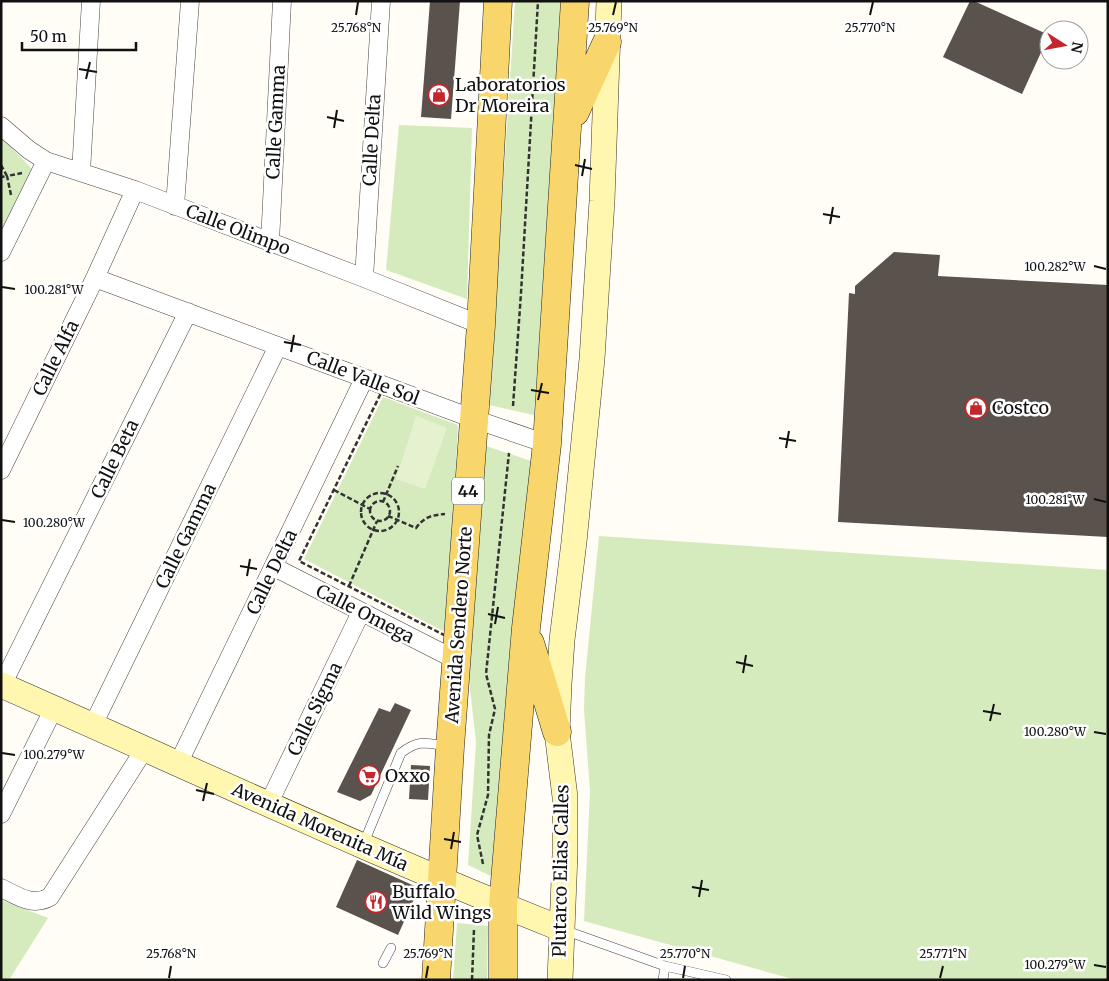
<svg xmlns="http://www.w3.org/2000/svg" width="1109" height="981" viewBox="0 0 1109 981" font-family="Merriweather,serif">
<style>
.green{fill:#d5ebbd}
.pitch{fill:#e6f2cf}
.building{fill:#5a524d}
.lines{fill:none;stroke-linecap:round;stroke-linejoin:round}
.lane-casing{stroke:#444;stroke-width:10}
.street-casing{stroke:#444;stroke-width:19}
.secondary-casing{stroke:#333;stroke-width:26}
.primary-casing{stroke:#222;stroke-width:29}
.path{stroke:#333;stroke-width:2.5;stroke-dasharray:5 2.5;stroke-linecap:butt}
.lane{stroke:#fff;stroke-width:9}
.street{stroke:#fff;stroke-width:18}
.secondary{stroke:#fff6b0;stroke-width:25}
.primary{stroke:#f9d66b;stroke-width:28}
.ticks{fill:none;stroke:#111;stroke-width:2}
.labels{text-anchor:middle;stroke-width:5;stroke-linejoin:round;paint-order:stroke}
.shield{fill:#fff;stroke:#585858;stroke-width:1}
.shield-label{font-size:16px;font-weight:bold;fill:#111}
.poi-label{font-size:18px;fill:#111;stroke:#fff;text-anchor:start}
.street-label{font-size:18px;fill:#111;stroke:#fff}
.ticks-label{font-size:12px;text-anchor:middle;fill:#111;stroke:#fff;stroke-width:5;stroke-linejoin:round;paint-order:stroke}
</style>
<rect width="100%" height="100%" fill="#fffdf5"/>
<path class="green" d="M515,1h47l-28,414 -45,-10z
M399,125l73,3 -5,171 -81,-29z
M1,137l33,34 -33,66z
M383,397l75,28 -11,208 -143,-74z
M486,446l48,16 -35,418 -31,-15 8,-123 -7,-62z
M599,536l509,34v410h-312l-212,-59 6,-130 -6,-81 1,-32z
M1,900l47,18 -39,62h-8z
M457,923l31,3 -1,54h-34z"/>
<path class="pitch" d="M416,416l31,12 -22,61 -29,-10z"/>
<path class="building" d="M430,1h30l-9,118 -30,-2z
M970,1h4l75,34 -27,59 -79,-37z
M894,252l46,3 -2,21 170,9v252l-270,-15 11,-229 6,1v-8z
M395,703l16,7 -40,85 -11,6 -23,-9 42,-84 11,4z
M411,765l19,1 -2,34 -19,-1z
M357,860l62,28 -21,47 -62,-28z"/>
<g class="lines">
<g class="lane-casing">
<path id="lane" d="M363,845l38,-92c18,-14 25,-10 46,-7
M564,930l101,36 61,14
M383,963l8,-15
M663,980l2,-14"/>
</g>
<g class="street-casing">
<path id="street" d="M1,126l28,24 17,11 89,29 229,88 117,47
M81,172l10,-171
M175,206l15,-205
M270,242l12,-241
M1,252l45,-91
M95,278l379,141 73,25
M364,278l17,-277
M1,470l94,-192 40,-88
M274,567l182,93
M2,685l186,-373
M93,725l185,-379
M178,764l186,-385
M268,805l93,-193
M1,814l53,-106
M1,888c17,8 31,19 49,9l94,-147"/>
</g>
<g class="secondary-casing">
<path id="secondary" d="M1,685c187,82 371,169 561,244
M560,980l5,-126v-57l-8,-65 2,-48 3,-44 12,-98 18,-183 10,-158 7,-200"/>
</g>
<g class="primary-casing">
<path id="primary" d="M575,112l32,-70
M530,643l27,89
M436,980l14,-233 31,-422 17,-324
M503,980v-74l23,-278 21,-184 28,-443"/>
</g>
<path class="path" d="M1,165l6,11 -6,1
M11,195l-4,-19 15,-3
M381,393l81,29 -12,216 -151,-77z
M513,406l8,-113 17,-292
M334,490l36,19
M361 512a19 19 0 1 1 38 0a19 19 0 1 1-38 0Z
M370 511a10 10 0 1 1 20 0a10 10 0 1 1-20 0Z
M383,502l15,-36
M388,516l28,12c8,-11 16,-13 29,-14
M349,586l28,-65
M483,864l-6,-29 11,-40 1,-60 6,-26 -9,-35 23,-221
M472,980l2,-51"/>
<use href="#lane" class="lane"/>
<use href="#street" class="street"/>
<use href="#secondary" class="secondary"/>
<use href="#primary" class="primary"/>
</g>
<path class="ticks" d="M356,15l2,-13M613,15l3,-13M870,15l3,-13M79,69l18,3M86,79l4,-17M327,117l17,4M334,128l3,-18M575,165l17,4M582,176l3,-17M823,214l17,3M830,224l3,-17M1094,266l12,3M2,287l13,2M284,342l17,3M291,352l3,-17M531,390l18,3M538,400l4,-17M779,438l17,3M786,448l3,-17M1094,499l12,3M2,520l13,2M240,566l17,3M247,576l3,-17M488,614l17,4M495,624l3,-17M736,662l17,4M743,673l3,-18M983,711l18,3M990,721l4,-17M1094,732l12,2M2,753l13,2M196,790l18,4M203,801l4,-18M444,839l17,3M451,849l3,-17M692,887l17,3M699,897l3,-17M1094,965l12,2M169,978l2,-12M426,978l2,-12M683,978l2,-12M940,978l3,-12"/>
<defs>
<g id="shop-ring" transform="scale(1.125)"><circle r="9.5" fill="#fff" stroke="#c4262e" stroke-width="1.5"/><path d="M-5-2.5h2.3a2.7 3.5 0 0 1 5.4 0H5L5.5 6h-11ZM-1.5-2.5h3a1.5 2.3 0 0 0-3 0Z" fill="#c4262e"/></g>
<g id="supermarket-ring" transform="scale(1.125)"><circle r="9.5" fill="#fff" stroke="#c4262e" stroke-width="1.5"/><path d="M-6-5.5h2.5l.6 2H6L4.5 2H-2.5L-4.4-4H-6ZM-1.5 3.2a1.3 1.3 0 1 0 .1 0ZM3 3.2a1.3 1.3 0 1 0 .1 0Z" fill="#c4262e"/></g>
<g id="restaurant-ring" transform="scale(1.125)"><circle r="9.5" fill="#fff" stroke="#c4262e" stroke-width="1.5"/><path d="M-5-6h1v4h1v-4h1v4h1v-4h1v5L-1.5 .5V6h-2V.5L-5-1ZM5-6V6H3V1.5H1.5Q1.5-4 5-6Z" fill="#c4262e"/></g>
</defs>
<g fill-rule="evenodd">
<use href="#shop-ring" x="439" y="95"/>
<use href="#shop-ring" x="976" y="408"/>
<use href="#supermarket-ring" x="369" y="776"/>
<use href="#restaurant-ring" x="376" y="902"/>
</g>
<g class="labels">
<rect class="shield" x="452" y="477.5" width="32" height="27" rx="4"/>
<g class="shield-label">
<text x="468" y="497">44</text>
</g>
<g class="poi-label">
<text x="455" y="91">Laboratorios<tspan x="455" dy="21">Dr Moreira</tspan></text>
<text x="992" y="414">Costco</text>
<text x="385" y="782">Oxxo</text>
<text x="392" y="898">Buffalo<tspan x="392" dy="21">Wild Wings</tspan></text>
</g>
<g class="street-label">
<text transform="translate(276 122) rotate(-87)" y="6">Calle Gamma</text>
<text transform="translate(372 140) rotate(-87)" y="6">Calle Delta</text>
<text transform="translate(238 230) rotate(21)" y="6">Calle Olimpo</text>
<text transform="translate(56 358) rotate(-64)" y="6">Calle Alfa</text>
<text transform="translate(363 378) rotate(21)" y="6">Calle Valle Sol</text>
<text transform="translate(115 459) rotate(-64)" y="6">Calle Beta</text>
<text transform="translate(186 536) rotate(-64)" y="6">Calle Gamma</text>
<text transform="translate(272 572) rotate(-64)" y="6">Calle Delta</text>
<text transform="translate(365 614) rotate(27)" y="6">Calle Omega</text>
<text transform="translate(459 625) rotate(-86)" y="6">Avenida Sendero Norte</text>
<text transform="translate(315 709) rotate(-64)" y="6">Calle Sigma</text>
<text transform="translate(320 827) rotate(24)" y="6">Avenida Morenita Mía</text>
<text transform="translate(561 871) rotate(-89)" y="6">Plutarco Elias Calles</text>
</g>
</g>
<g class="ticks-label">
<text x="356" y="32">25.768°N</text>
<text x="613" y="32">25.769°N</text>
<text x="870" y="32">25.770°N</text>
<text x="1055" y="271">100.282°W</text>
<text x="54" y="294">100.281°W</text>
<text x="1055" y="504">100.281°W</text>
<text x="54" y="527">100.280°W</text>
<text x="1055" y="736">100.280°W</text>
<text x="54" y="759">100.279°W</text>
<text x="171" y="958">25.768°N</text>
<text x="428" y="958">25.769°N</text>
<text x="685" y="958">25.770°N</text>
<text x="943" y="958">25.771°N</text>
<text x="1055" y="969">100.279°W</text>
</g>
<rect width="1109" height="981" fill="none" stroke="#111111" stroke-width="5"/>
<g transform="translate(1064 45) rotate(101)"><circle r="24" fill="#ffffff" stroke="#a0a0a0"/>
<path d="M0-4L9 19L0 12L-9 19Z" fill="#c4262e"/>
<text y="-8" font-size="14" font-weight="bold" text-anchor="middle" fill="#111111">N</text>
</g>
<path d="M22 42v8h114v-8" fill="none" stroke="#111111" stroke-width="2.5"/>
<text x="30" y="42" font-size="15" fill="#111111" stroke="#ffffff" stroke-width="4" paint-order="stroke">50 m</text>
</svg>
